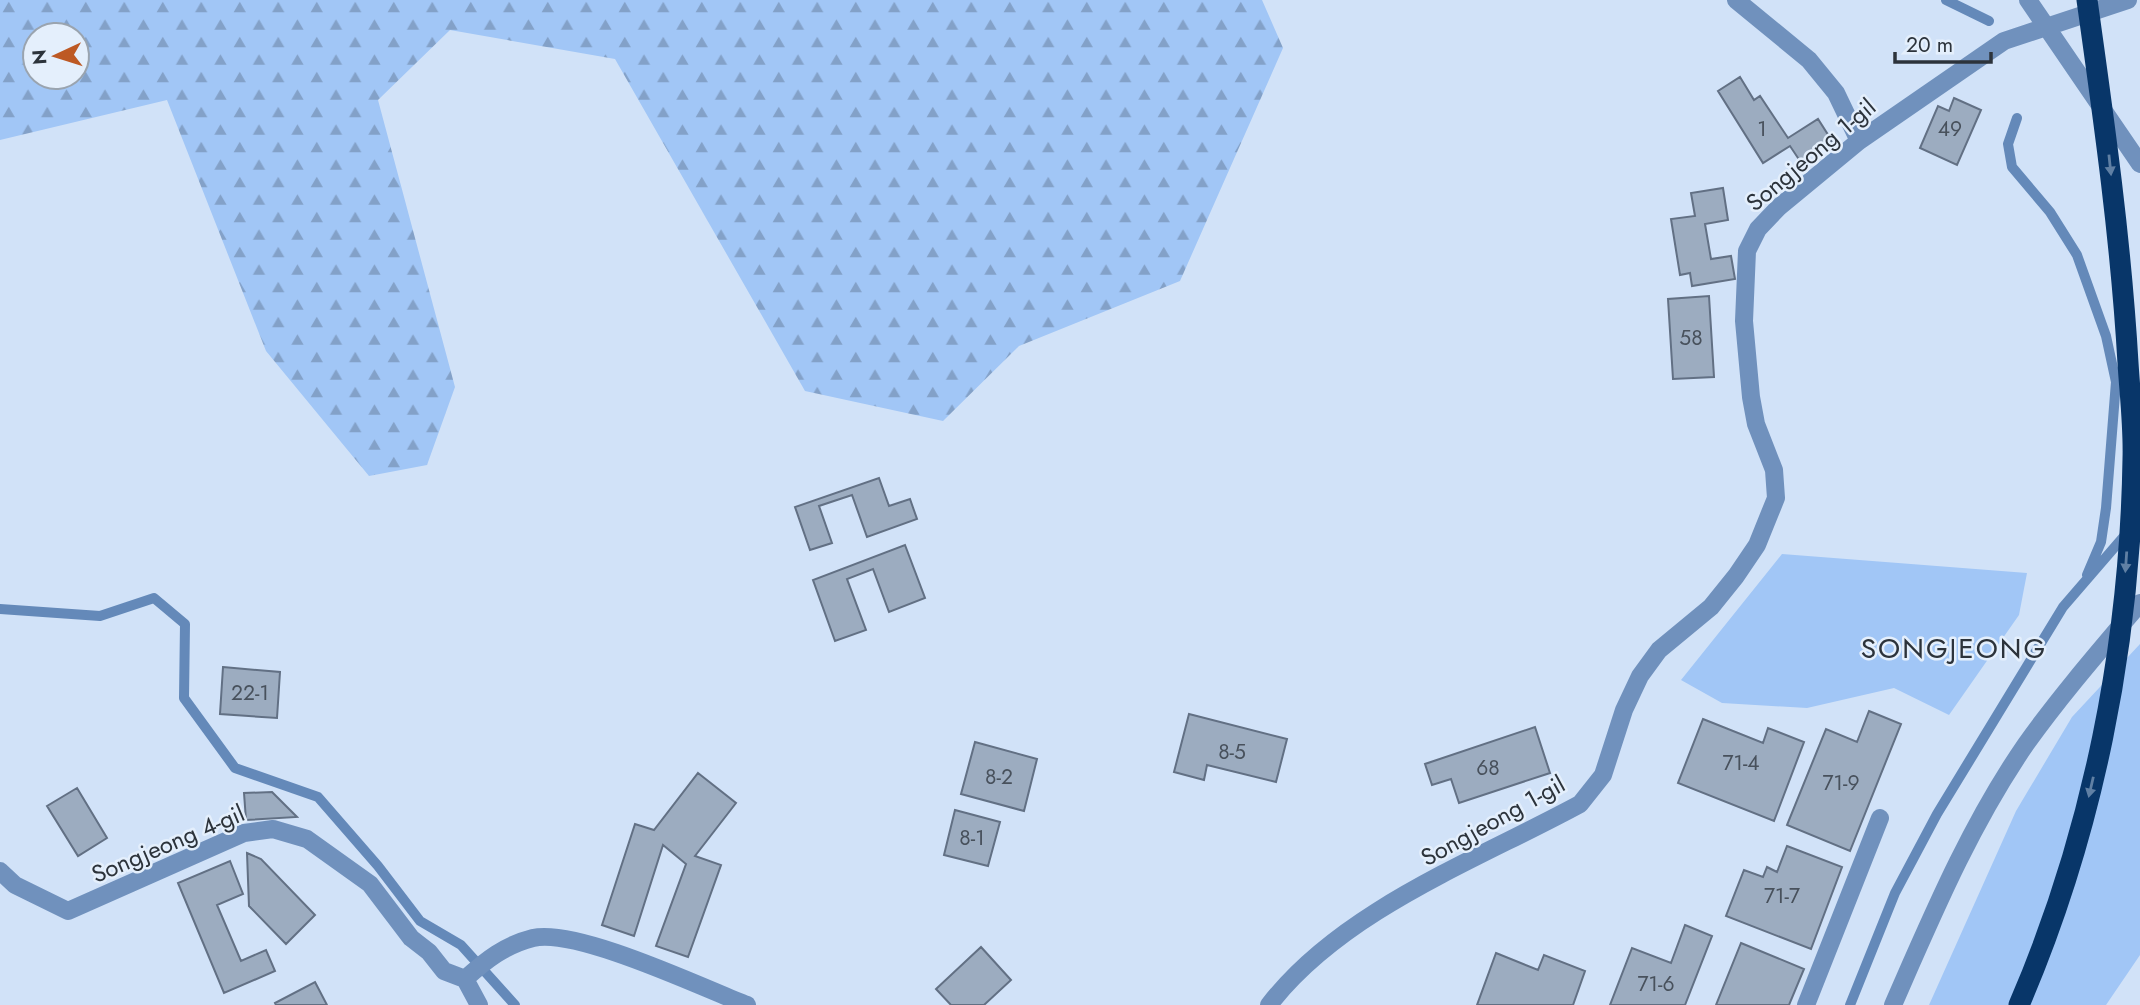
<svg xmlns="http://www.w3.org/2000/svg" width="2140" height="1005" viewBox="0 0 2140 1005" font-family="Jost,sans-serif">
<style>
.green{fill:#a1c6f6}
.forest{fill:url(#forest-firs);fill-rule:evenodd}
.lines{fill:none;stroke-linecap:round;stroke-linejoin:round}
.stream{stroke:#6489b9;stroke-width:10}
.building{fill:#9cacc0;stroke:#627084;stroke-width:2}
.minor{stroke:#7091bd;stroke-width:18}
.highway{stroke:#083669;stroke-width:21}
.oneway{fill:#6080a4}
.labels{text-anchor:middle;stroke-width:5;stroke-linejoin:round;paint-order:stroke}
.number-label{font-size:21px;fill:#48515c}
.street-label{font-size:24px;fill:#2c333b;stroke:#e4effc}
.quarter-label{font-size:28px;letter-spacing:2px;fill:#2c333b;stroke:#e4effc}
</style>
<defs>
<pattern id="forest-firs" width="22" height="20" patternUnits="userSpaceOnUse" patternTransform="scale(1.75)"><rect width="22" height="20" fill="#a1c6f6"/><path d="M5 1l3.5 6h-7zM16 11l3.5 6h-7z" fill="#83a1c8"/></pattern>
</defs>
<rect width="100%" height="100%" fill="#d1e2f8"/>
<path class="green" d="M1782,554l245,19 -8,42 -70,100 -55,-27 -87,20 -85,-5 -41,-23z
M2140,644v311l-34,50h-177l87,-194 56,-94z"/>
<path class="forest" d="M0,0h1262l21,48 -103,233 -161,65 -76,75 -138,-30 -190,-332 -165,-29 -72,70 77,287 -28,78 -58,11 -103,-125 -99,-251 -167,40zM35,35h42v42h-42z"/>
<g class="lines">
<path class="stream" d="M1946,0l43,21
M2017,118l-9,26 4,23 38,45 27,43 29,81 10,46 -10,126 -5,34 -14,33
M0,609l100,7 54,-18 31,26 -1,74 51,70 83,29 60,69 42,55 41,24 54,60
M1850,1005l45,-112 42,-79 126,-207 63,-73"/>
</g>
<path class="building" d="M1740,77l14,23 6,-4 28,42 30,-19 14,22 -32,20 -10,-15 -27,17 -45,-72z
M1954,98l27,12 -24,55 -37,-17 18,-42 11,5z
M1723,188l5,32 -23,4 6,35 20,-3 4,23 -43,7 -2,-13 -10,2 -9,-56 24,-3 -4,-23z
M1709,296l5,81 -41,2 -5,-80z
M879,478l10,28 21,-7 7,20 -50,18 -15,-42 -33,11 13,37 -22,7 -15,-43z
M905,545l20,53 -36,14 -16,-43 -26,10 19,51 -31,11 -22,-61z
M223,667l57,5 -3,46 -57,-4z
M1869,711l32,13 -51,127 -63,-26 39,-96 31,13z
M1189,714l98,25 -11,43 -69,-17 -3,15 -30,-8z
M1703,719l60,24 5,-15 36,14 -30,79 -96,-38z
M1535,727l15,46 -91,30 -8,-24 -19,6 -7,-21z
M975,742l62,17 -13,52 -63,-17z
M698,773l38,30 -41,53 26,9 -33,92 -32,-11 30,-82 -23,-19 -29,91 -32,-11 33,-101 19,6z
M77,788l30,50 -29,18 -31,-50z
M272,792l25,25 -51,3 -2,-27z
M955,810l45,12 -12,44 -44,-11z
M1787,846l55,21 -31,82 -85,-33 18,-46 19,7 4,-10 10,5z
M247,853l14,6 54,56 -29,29 -37,-38z
M230,861l13,33 -26,11 24,56 25,-11 9,21 -51,22 -46,-110z
M1685,925l27,11 -27,69h-75l22,-57 39,15z
M1741,943l63,26 -15,36h-73z
M981,947l30,33 -27,25h-33l-15,-16z
M1496,953l42,17 6,-15 41,16 -12,34h-96z
M315,982l12,23h-51l-1,-2z"/>
<g class="lines">
<path class="minor" d="M1736,0l73,60 27,33 23,48
M2028,0l112,164
M0,871l15,14 53,26 176,-78 29,-4 34,10 63,45 41,54 18,14 15,19 21,8
M465,979c21,-19 40,-34 68,-41 44,-10 168,49 214,67
M465,979l14,26
M1269,1005c73,-95 208,-145 311,-201l23,-29 21,-65 16,-34 19,-26 52,-43 25,-31 21,-31 19,-47 -2,-28 -18,-46 -5,-27 -7,-76 3,-70 11,-22 21,-22 80,-66 145,-100 124,-41
M1806,1005l74,-187
M1893,1005c39,-89 77,-180 133,-261 35,-49 75,-95 114,-141"/>
<path class="highway" d="M2019,1005c74,-172 111,-359 114,-546 1,-32 -3,-64 -5,-96 -7,-122 -24,-242 -41,-363"/>
</g>
<defs><path id="oneway-solid" d="M-6-.8H1V-3.2L6.5 0L1 3.2V.8H-6Z" transform="scale(1.75)"/></defs>
<g class="oneway">
<use href="#oneway-solid" transform="translate(2110 165) rotate(84)"/>
<use href="#oneway-solid" transform="translate(2126 562) rotate(94)"/>
<use href="#oneway-solid" transform="translate(2091 787) rotate(103)"/>
</g>
<g class="labels">
<g class="number-label">
<text x="1762" y="136">1</text>
<text x="1950" y="136">49</text>
<text x="1691" y="345">58</text>
<text x="250" y="700">22-1</text>
<text x="1232" y="759">8-5</text>
<text x="1741" y="770">71-4</text>
<text x="1488" y="775">68</text>
<text x="999" y="784">8-2</text>
<text x="1841" y="790">71-9</text>
<text x="972" y="845">8-1</text>
<text x="1782" y="903">71-7</text>
<text x="1656" y="991">71-6</text>
</g>
<g class="street-label">
<text transform="translate(1811 155) rotate(-40)" y="8">Songjeong 1-gil</text>
<text transform="translate(1493 821) rotate(-29)" y="8">Songjeong 1-gil</text>
<text transform="translate(168 844) rotate(-23)" y="8">Songjeong 4-gil</text>
</g>
<g class="quarter-label">
<text x="1954" y="658">SONGJEONG</text>
</g>
</g>
<g transform="translate(56 56) rotate(266)"><circle r="33" fill="#e4effc" stroke="#9aa4af" stroke-width="2"/>
<path d="M0-5L12 26L0 18L-12 26Z" fill="#bd5924"/>
<text y="-10" font-size="19" font-weight="bold" text-anchor="middle" fill="#2c333b">N</text>
</g>
<path d="M1895 52v10h96v-10" fill="none" stroke="#2c333b" stroke-width="3.5"/>
<text x="1906" y="52" font-size="21" fill="#2c333b" stroke="#e4effc" stroke-width="5" paint-order="stroke">20 m</text>
</svg>
